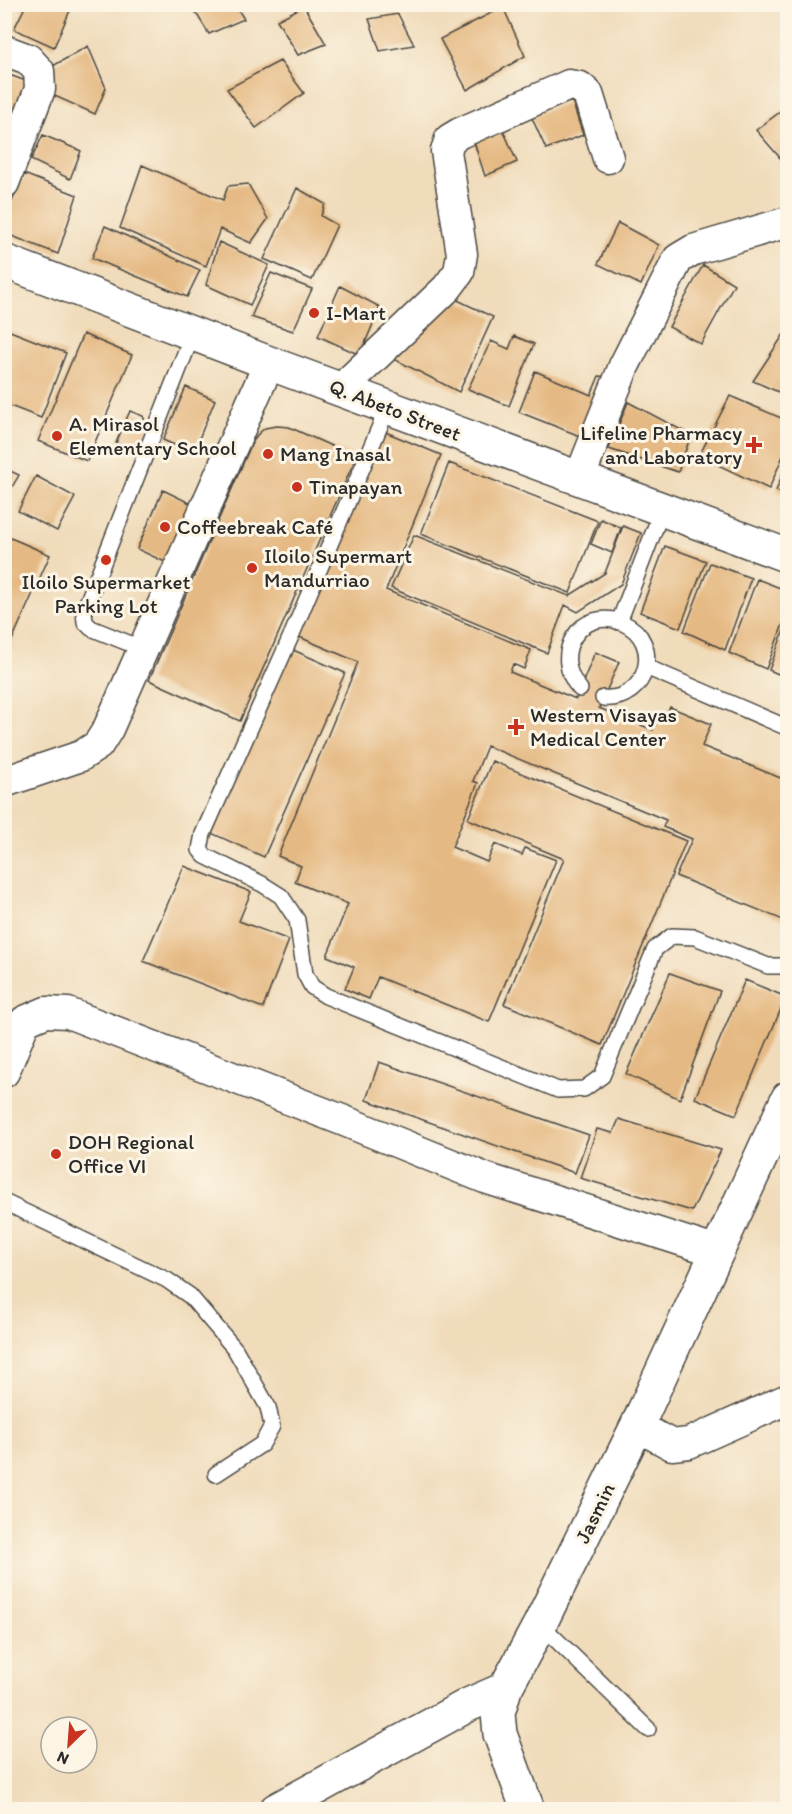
<svg xmlns="http://www.w3.org/2000/svg" width="792" height="1814" viewBox="0 0 792 1814" font-family="Itim,sans-serif">
<style>
.building{fill:#e5b983}
.lines{fill:none;stroke-linecap:round;stroke-linejoin:round}
.service-casing{stroke:#494641;stroke-width:18}
.minor-casing{stroke:#494641;stroke-width:33}
.tertiary-casing{stroke:#494641;stroke-width:36}
.secondary-casing{stroke:#494641;stroke-width:36}
.service{stroke:#fff;stroke-width:15}
.minor{stroke:#fff;stroke-width:30}
.tertiary{stroke:#fff;stroke-width:33}
.secondary{stroke:#fff;stroke-width:33}
.poi-dot{fill:#c8321e;stroke:#fcf5e5;stroke-width:2}
.labels{text-anchor:middle;stroke-width:6;stroke-linejoin:round;paint-order:stroke}
.poi-label{font-size:21px;fill:#2b2b2b;stroke:#fcf5e5;text-anchor:start}
.street-label{font-size:21px;fill:#2b2b2b;stroke:#fcf5e5}
</style>
<rect width="100%" height="100%" fill="#fcf5e5"/>
<filter id="ink" filterUnits="userSpaceOnUse"><feTurbulence type="fractalNoise" baseFrequency=".0167" numOctaves="2"/><feDisplacementMap in="SourceGraphic" scale="12" xChannelSelector="R" yChannelSelector="G"/><feConvolveMatrix kernelMatrix="1 2 1 2 8 2 1 2 1" color-interpolation-filters="sRGB"/></filter>
<filter id="wash" filterUnits="userSpaceOnUse"><feTurbulence type="fractalNoise" baseFrequency=".008" numOctaves="4" result="noise"/><feDisplacementMap in="SourceGraphic" scale="24" xChannelSelector="R" yChannelSelector="G"/><feGaussianBlur stdDeviation="1.35" result="paint"/><feColorMatrix in="noise" values="0 0 0 0 0 0 0 0 0 0 0 0 0 0 0 0 0 1.4 0 .05"/><feComposite in="paint" operator="in"/></filter>
<g filter="url(#wash)">
<rect width="100%" height="100%" fill="#f0dcbb"/>
<g id="blocks">
<path class="building" d="M18,4h51l3,2 -18,41 -40,-18 10,-20z
M191,5h44l9,14 -35,15z
M304,6l22,38 -28,11 -21,-35z
M503,7l22,49 -58,34 -27,-51z
M398,14l16,31 -34,6 -11,-32z
M88,46l18,42 -11,26 -47,-21 -4,-22z
M280,61l24,32 -48,35 -29,-39z
M4,73l30,11 -18,39 -12,-5z
M572,101l11,34 -37,14 -15,-33z
M788,106v61l-32,-37z
M4,123l10,4 -10,24z
M501,125l16,37 -32,14 -12,-37z
M43,135l38,16 -11,28 -39,-19z
M142,165l81,35 5,-14 20,-2 20,35 -17,24 -31,-14 -14,37 -86,-38z
M24,174l53,21 -19,59 -54,-21v-13z
M297,188l28,16 -4,12 16,9 -25,55 -48,-21z
M618,223l41,22 -18,40 -43,-21z
M105,226l95,44 -13,27 -95,-39z
M219,242l50,23 -19,40 -44,-20z
M703,265l31,19 -33,60 -32,-17z
M271,273l41,16 -19,42 -42,-14z
M340,286l40,21 -20,48 -42,-19z
M445,294l48,23 -34,75 -73,-37z
M788,328v68l-35,-15z
M5,329l61,24 -25,65 -36,-14z
M83,334l49,21 -45,106 -49,-20z
M514,336l20,8 -25,62 -41,-17 23,-48 18,8z
M535,371l56,24 8,-19 9,1 -23,61 -66,-26z
M186,387l29,13 -22,53 -30,-13z
M730,396l58,25v23l-19,45 -70,-33z
M628,402l63,33 -13,37 -69,-23z
M130,411l13,5 5,13 -8,25 -24,-11z
M277,426l12,1 67,30 -116,264 -91,-41 102,-235 6,-10 8,-7z
M383,431l58,24 -55,135 145,60 -7,19 -11,-5 -3,8 66,27 19,-47 24,10 -20,46 54,22 6,-15 6,3 5,-11 41,17 -9,22 86,35v141l-112,-46 16,-37 -29,-12 3,-7 -179,-74 -14,35 5,2 -26,64 35,15 8,-18 27,11 3,-7 31,12 -67,162 -111,-45 -9,22 -24,-10 9,-22 -27,-11 21,-52 -53,-22 6,-16 -23,-10 80,-194 -61,-26z
M787,462h1v34l-12,-5z
M449,463l149,58 -28,72 -149,-59z
M4,468l15,7 -15,26z
M36,476l39,21 -18,34 -39,-20z
M163,490l31,15 -27,58 -30,-14z
M601,519l20,9 -9,25 -21,-9z
M623,526l18,7 -20,51 -43,28 -13,-7 -18,48 -156,-65 23,-53 155,61 36,-23z
M4,535l46,20 -46,103z
M665,546l41,15 -26,67 -40,-16z
M710,563l41,15 -26,72 -41,-19z
M757,579l31,12v20l-22,58 -37,-16z
M787,622h1v56l-19,-8z
M291,649l54,24 -81,184 -55,-25z
M492,761l194,80 -84,204 -98,-41 60,-145 -96,-40z
M184,866l67,26 -12,29 50,19 -26,68 -120,-47z
M670,973l50,18 -40,108 -54,-25z
M745,980l41,17 -50,118 -41,-17z
M379,1062l210,73 -14,38 -209,-73z
M619,1119l102,31 -29,61 -112,-33 17,-49 16,4z"/>
</g>
</g>
<g filter="url(#ink)">
<use href="#blocks" fill-opacity="0" stroke="#494641" stroke-width="1.5"/>
<g class="lines">
<g class="service-casing">
<path id="service" d="M388,407l-96,227 -89,200 -3,16 5,6 57,28 19,12 16,24 8,54 7,13 14,9 232,94 26,-1 18,-13 53,-127 17,-13 23,1 73,29h20
M619,622l43,-112
M143,649l-52,-21 -6,-6 -1,-11 109,-278
M646,667l142,61
M580,689c-31,-34 1,-84 43,-66 41,18 25,79 -20,75
M4,1202l163,78 23,16 45,53 33,58 4,19 -10,18 -46,30
M540,1624l108,105"/>
</g>
<g class="minor-casing">
<path id="minor" d="M4,50l24,9 11,12 1,18 -36,94
M341,389l106,-101 12,-16 3,-18 -16,-103 4,-12 10,-6 109,-48 11,2 8,7 20,64
M579,479l45,-113 54,-107 15,-9 95,-28
M4,782l77,-26 17,-11 10,-16 161,-366
M4,1072l21,-51 21,-9 22,1 274,107 143,58 233,74
M637,1426l35,19 17,-2 99,-44"/>
</g>
<g class="tertiary-casing">
<path id="tertiary" d="M505,1689l-7,24 2,21 28,76
M276,1810l192,-105 37,-16 35,-65 97,-198 151,-328"/>
</g>
<g class="secondary-casing">
<path id="secondary" d="M4,261l265,102 519,193"/>
</g>
<use href="#service" class="service"/>
<use href="#minor" class="minor"/>
<use href="#tertiary" class="tertiary"/>
<use href="#secondary" class="secondary"/>
</g>
</g>
<g class="poi-dot">
<circle cx="314" cy="313" r="6"/>
<circle cx="57" cy="436" r="6"/>
<path d="M751 436h6v6h6v6h-6v6h-6v-6h-6v-6h6z"/>
<circle cx="268" cy="454" r="6"/>
<circle cx="297" cy="487" r="6"/>
<circle cx="165" cy="527" r="6"/>
<circle cx="106" cy="560" r="6"/>
<circle cx="252" cy="568" r="6"/>
<path d="M513 718h6v6h6v6h-6v6h-6v-6h-6v-6h6z"/>
<circle cx="56" cy="1154" r="6"/>
</g>
<g class="labels">
<g class="poi-label">
<text x="326" y="320">I-Mart</text>
<text x="69" y="431">A. Mirasol<tspan x="69" dy="24">Elementary School</tspan></text>
<text x="742" y="440" text-anchor="end">Lifeline Pharmacy<tspan x="742" dy="24">and Laboratory</tspan></text>
<text x="280" y="461">Mang Inasal</text>
<text x="309" y="494">Tinapayan</text>
<text x="177" y="534">Coffeebreak Café</text>
<text x="264" y="563">Iloilo Supermart<tspan x="264" dy="24">Mandurriao</tspan></text>
<text x="106" y="589" text-anchor="middle">Iloilo Supermarket<tspan x="106" dy="24">Parking Lot</tspan></text>
<text x="530" y="722">Western Visayas<tspan x="530" dy="24">Medical Center</tspan></text>
<text x="68" y="1149">DOH Regional<tspan x="68" dy="24">Office VI</tspan></text>
</g>
<g class="street-label">
<text transform="translate(395 410) rotate(21)" y="7">Q. Abeto Street</text>
<text transform="translate(595 1513) rotate(-64)" y="7">Jasmin</text>
</g>
</g>
<rect width="792" height="1814" fill="none" stroke="#fcf5e5" stroke-width="24"/>
<g transform="translate(69 1745) rotate(205)"><circle r="28" fill="#fcf5e5" stroke="#a8a49b" stroke-width="1.5"/>
<path d="M0-4.5L10 22L0 15L-10 22Z" fill="#c8321e"/>
<text y="-9" font-size="16" font-weight="bold" text-anchor="middle" fill="#2b2b2b">N</text>
</g>
</svg>
